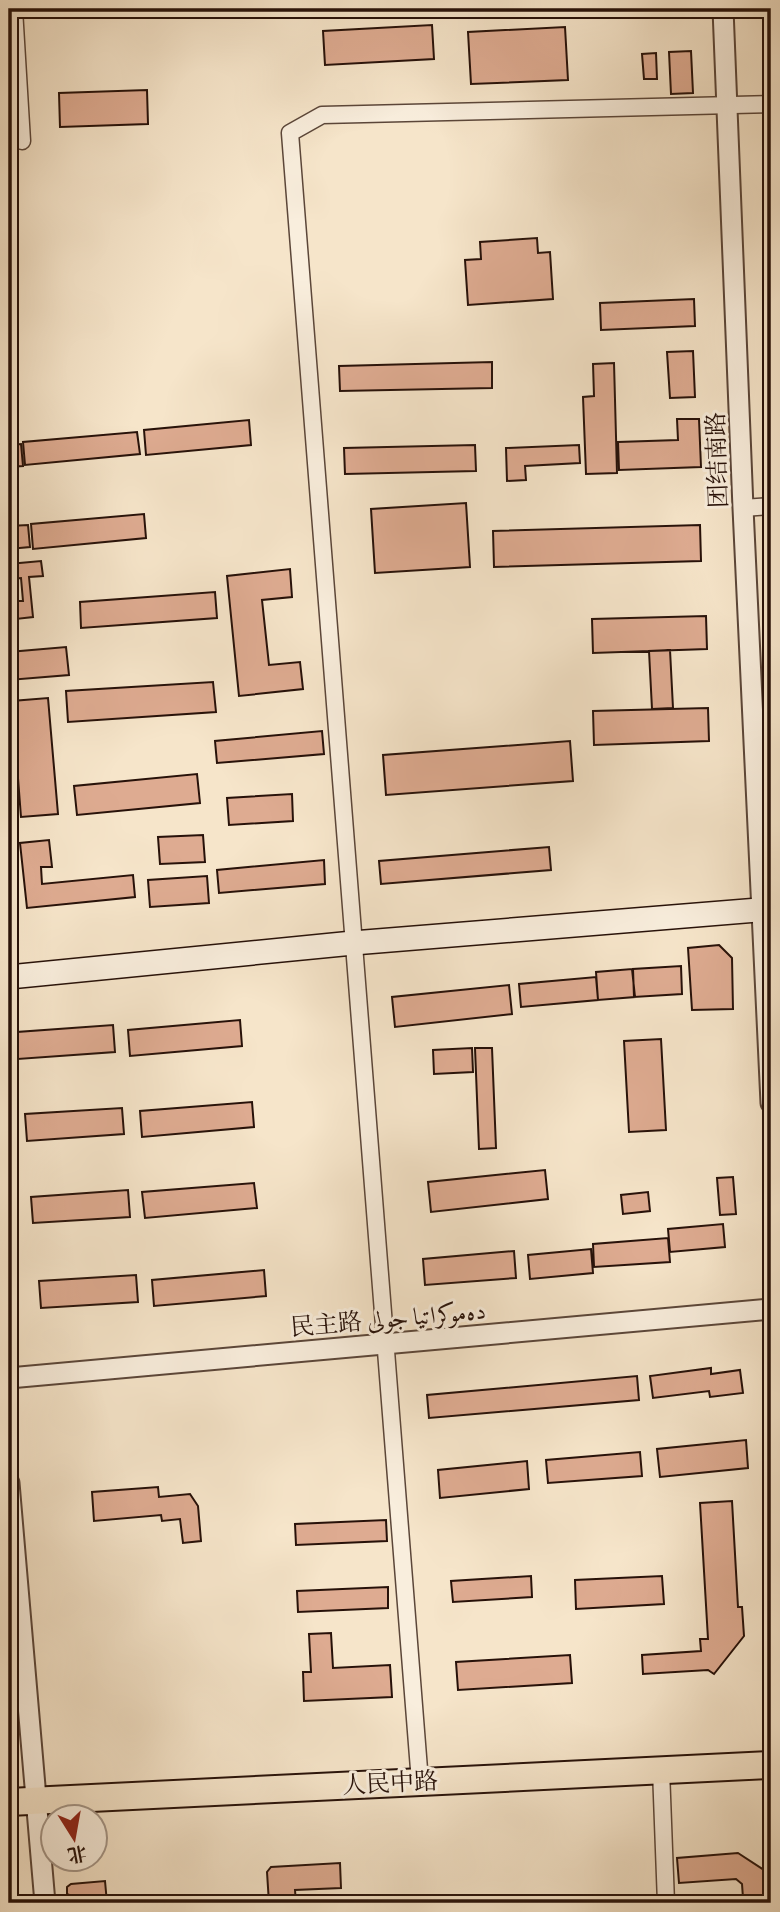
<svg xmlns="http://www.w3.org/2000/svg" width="780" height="1912" viewBox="0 0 780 1912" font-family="'IM FELL Double Pica',Amiri,'Noto Serif SC',serif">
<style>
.building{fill:#deab91;stroke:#271109;stroke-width:2}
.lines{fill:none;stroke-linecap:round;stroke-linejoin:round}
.minor-casing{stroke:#5b4639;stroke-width:19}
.tertiary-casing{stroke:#5b4639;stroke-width:23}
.secondary-casing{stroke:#271109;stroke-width:26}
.trunk-casing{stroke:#271109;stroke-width:30}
.minor{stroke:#f9eedd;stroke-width:16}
.tertiary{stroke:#f9eedd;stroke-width:19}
.secondary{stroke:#f9eedd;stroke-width:23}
.trunk{stroke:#f6e5ca;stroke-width:26}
.labels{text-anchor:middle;stroke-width:6;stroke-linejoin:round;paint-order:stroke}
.street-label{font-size:24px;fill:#271109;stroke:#f9eedd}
</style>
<rect width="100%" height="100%" fill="#f6e5ca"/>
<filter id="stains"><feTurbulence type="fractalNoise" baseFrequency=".00286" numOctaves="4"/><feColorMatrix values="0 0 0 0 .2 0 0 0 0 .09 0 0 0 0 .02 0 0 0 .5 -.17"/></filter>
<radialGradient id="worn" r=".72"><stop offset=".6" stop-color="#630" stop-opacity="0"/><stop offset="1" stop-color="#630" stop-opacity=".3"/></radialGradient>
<path class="building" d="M432,25l2,34 -109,6 -2,-34z
M565,27l3,53 -97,4 -3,-52z
M691,51l2,42 -22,1 -2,-42z
M656,53l1,26h-13l-2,-25z
M147,90l1,34 -88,3 -1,-34z
M537,238l1,15 12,-1 3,47 -85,6 -3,-45 16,-1 -1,-17z
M694,299l1,27 -94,4 -1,-27z
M693,351l2,46 -25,1 -3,-46z
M492,362v26l-152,3 -1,-25z
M614,363l3,110 -31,1 -3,-77 11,-1 -1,-32z
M677,419h22l2,48 -82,3 -1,-28 60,-2z
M249,420l2,25 -105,10 -2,-25z
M137,432l3,22 -115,11 -2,-23z
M21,444l2,22 -14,1v-22z
M475,445l1,26 -131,3 -1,-26z
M579,445l1,18 -55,3 1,14 -19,1 -1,-33z
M466,503l4,64 -95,6 -4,-64z
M144,514l2,24 -113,11 -2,-25z
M28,525l2,22 -21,2v-23z
M700,525l1,36 -207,6 -1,-36z
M41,561l2,15 -14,1 4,40 -17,2 -1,-18h8l-2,-23 -12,1v-15z
M290,569l2,28 -30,3 7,65 31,-3 3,27 -64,7 -12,-120z
M215,592l2,26 -136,10 -1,-26z
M9,597h4l2,27 -6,1z
M706,616l1,33 -114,4 -1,-34z
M66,647l3,28 -60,5v-28z
M670,650l3,58 -21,1 -3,-58z
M213,682l3,30 -148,10 -2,-31z
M48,698l10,116 -37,3 -9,-116z
M708,708l1,33 -115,4 -1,-34z
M322,731l2,23 -107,9 -2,-22z
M570,741l3,40 -187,14 -3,-40z
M197,774l3,29 -123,12 -3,-29z
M292,794l1,27 -64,4 -2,-27z
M203,835l2,27 -45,2 -2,-27z
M49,840l3,27h-11l1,17 91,-9 2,22 -108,11 -7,-65z
M549,847l2,23 -170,14 -2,-23z
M324,860l1,24 -106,9 -2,-23z
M207,876l2,27 -59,4 -2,-27z
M719,945l13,13 1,51 -41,1 -4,-62z
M681,966l1,28 -48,3 -1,-28z
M632,969l3,28 -37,3 -2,-28z
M596,977l2,23 -77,7 -2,-23z
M509,985l3,29 -117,13 -3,-30z
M240,1020l2,26 -112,10 -2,-26z
M113,1025l2,27 -97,7 -1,-27z
M661,1039l5,91 -37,2 -5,-91z
M472,1048l1,24 -39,2 -1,-24z
M475,1048h17l4,100 -17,1z
M252,1102l2,25 -112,10 -2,-26z
M122,1108l2,26 -97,7 -2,-27z
M545,1170l3,29 -117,13 -3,-30z
M733,1177l3,37 -16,1 -3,-37z
M254,1183l3,25 -112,10 -3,-26z
M128,1190l2,27 -97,6 -2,-26z
M648,1192l2,19 -27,3 -2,-19z
M723,1224l2,23 -55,5 -2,-23z
M668,1238l2,24 -76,5 -1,-23z
M591,1249l2,24 -63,6 -2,-24z
M514,1251l2,27 -91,7 -2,-26z
M264,1270l2,26 -112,10 -2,-26z
M136,1275l2,27 -97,6 -2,-27z
M711,1368v6l29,-4 3,23 -33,4 -1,-6 -56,7 -3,-22z
M637,1376l2,24 -210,18 -2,-23z
M746,1440l2,28 -88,9 -3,-28z
M640,1452l2,24 -94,7 -2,-23z
M527,1461l2,28 -89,9 -2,-28z
M158,1487l1,10 31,-3 8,12 3,35 -18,2 -3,-24 -18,2 -1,-6 -67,6 -2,-29z
M732,1501l6,106h4l2,29 -30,38 -6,-4 -65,4 -1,-19 59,-4 -1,-12h8l-8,-136z
M386,1520l1,21 -91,4 -1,-21z
M531,1576l1,21 -79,5 -2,-21z
M662,1576l2,28 -88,5 -1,-29z
M388,1587v21l-90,4 -1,-21z
M331,1633l2,35 57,-3 2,32 -88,4 -1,-29h8l-2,-38z
M570,1655l2,28 -114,7 -2,-28z
M738,1853l29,19 1,25 -25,1 -1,-14 -6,-5 -57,4 -2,-25z
M340,1863l1,25 -46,2 1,13h-27l-2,-31 4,-5z
M105,1881l2,22h-30l-1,-5 -9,-4v-7l4,-3z"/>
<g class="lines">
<g class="minor-casing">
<path id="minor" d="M14,9l8,132
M743,508l28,-2
M661,1770l5,133
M420,1782l-130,-1649 32,-18 449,-11"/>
</g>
<g class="tertiary-casing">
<path id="tertiary" d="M723,9l20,499 28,595
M9,1378l762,-69
M9,1483l36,420"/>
</g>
<g class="secondary-casing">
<path id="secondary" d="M9,977l344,-34 418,-34"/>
</g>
<g class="trunk-casing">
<path id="trunk" d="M9,1802l762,-37"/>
</g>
<use href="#minor" class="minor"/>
<use href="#tertiary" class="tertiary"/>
<use href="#secondary" class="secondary"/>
<use href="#trunk" class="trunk"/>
</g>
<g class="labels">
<g class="street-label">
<text transform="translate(717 460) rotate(-92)" y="8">团结南路</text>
<text transform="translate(388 1319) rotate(-5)" y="8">民主路 دەموكراتيا جولى</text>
<text transform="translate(390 1783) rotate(-3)" y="8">人民中路</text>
</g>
</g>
<rect width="780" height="1912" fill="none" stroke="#f6e5ca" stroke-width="35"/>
<rect x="10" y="10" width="759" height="1891" fill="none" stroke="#271109" stroke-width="3.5"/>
<rect x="18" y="18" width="745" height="1877" fill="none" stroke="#271109" stroke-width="2"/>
<g transform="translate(74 1838) rotate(169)"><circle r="33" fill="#f9eedd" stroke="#a59688" stroke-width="2"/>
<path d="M0-5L12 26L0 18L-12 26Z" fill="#8f2418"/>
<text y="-10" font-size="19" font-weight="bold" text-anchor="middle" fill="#271109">北</text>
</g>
<rect width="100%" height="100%" filter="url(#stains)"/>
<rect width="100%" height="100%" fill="url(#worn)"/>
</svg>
